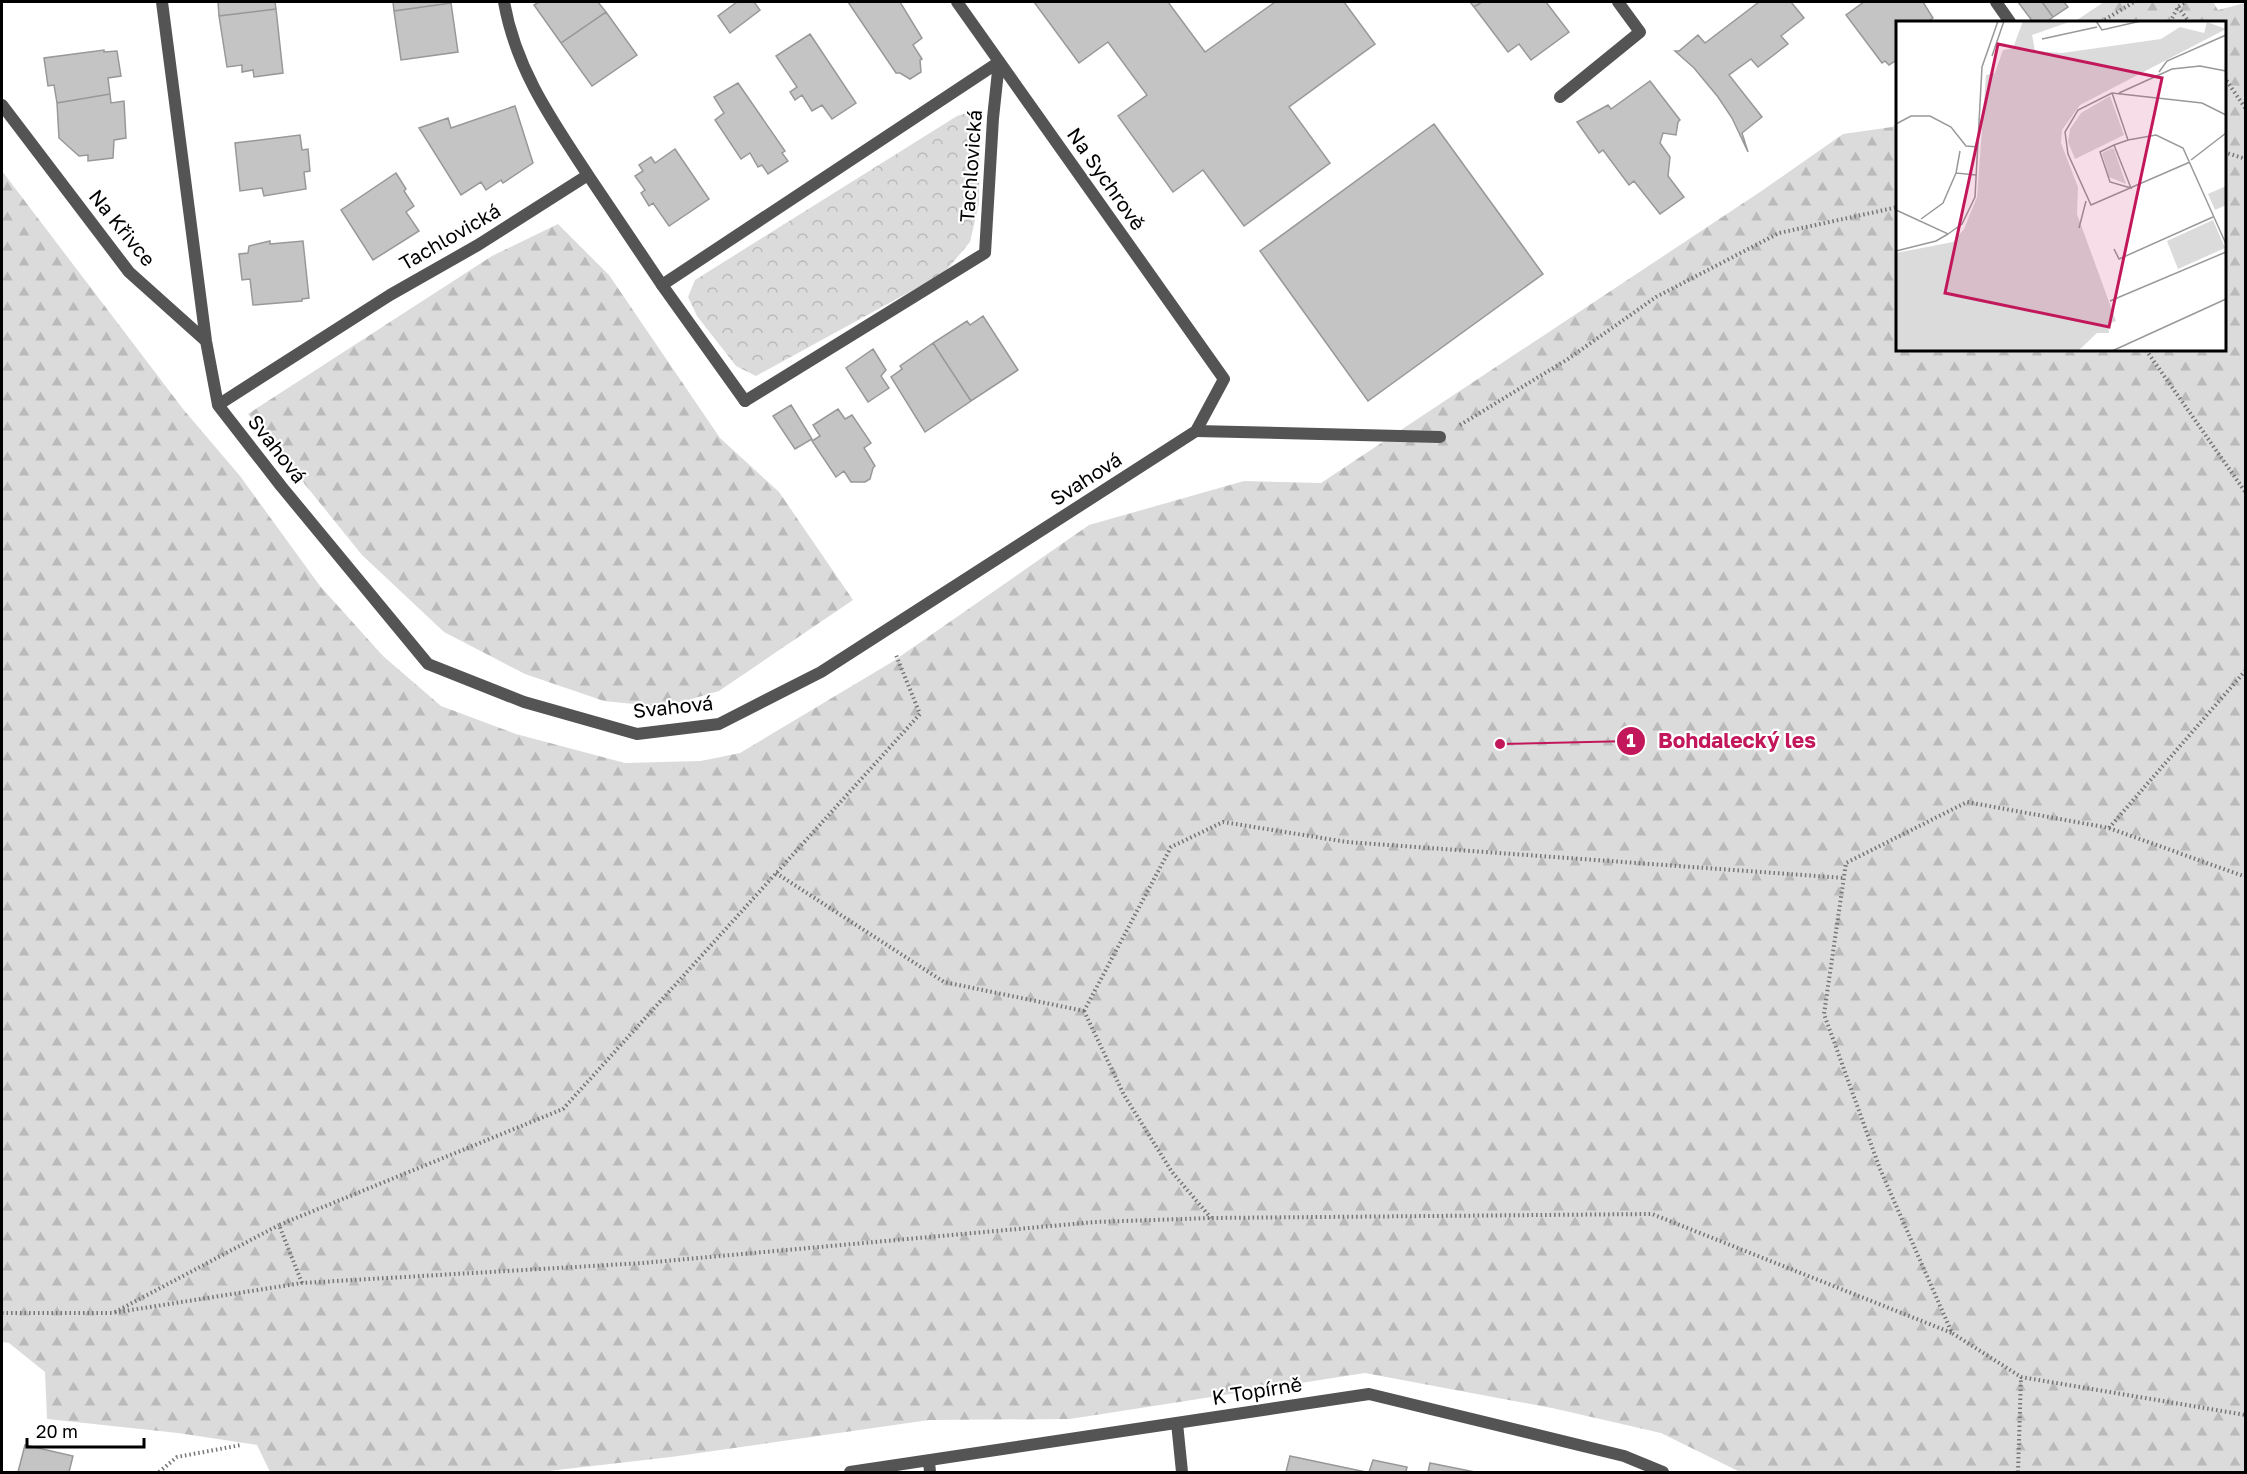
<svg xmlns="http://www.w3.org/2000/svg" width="2247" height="1474" viewBox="0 0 2247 1474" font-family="'Golos Text',sans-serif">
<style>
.forest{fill:url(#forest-firs)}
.park{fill:url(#park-crowns)}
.building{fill:#c4c4c4;stroke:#989898;stroke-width:1.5}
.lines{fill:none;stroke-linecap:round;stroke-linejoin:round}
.path{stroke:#767676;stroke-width:4;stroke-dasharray:1.5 3;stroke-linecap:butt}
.lane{stroke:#545454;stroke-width:12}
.street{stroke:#545454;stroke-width:12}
.labels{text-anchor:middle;stroke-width:4.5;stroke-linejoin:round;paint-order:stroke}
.street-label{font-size:20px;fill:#000;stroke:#fff}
.inset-road{fill:none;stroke:#999;stroke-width:1.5}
.view{fill:#c2185b;fill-opacity:0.15;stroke:#c2185b;stroke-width:3}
.inset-edge{fill:none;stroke:#000;stroke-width:3}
.leader{fill:none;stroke:#c2185b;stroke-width:2}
.callout-dot{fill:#c2185b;stroke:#fff;stroke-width:2}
.mark-label{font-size:18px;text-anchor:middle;font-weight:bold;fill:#fff}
.callout-label{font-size:21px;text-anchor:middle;font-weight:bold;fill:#c2185b;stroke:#fff;stroke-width:4.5;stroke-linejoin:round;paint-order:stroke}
</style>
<defs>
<pattern id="forest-firs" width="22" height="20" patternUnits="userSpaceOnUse" patternTransform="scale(1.5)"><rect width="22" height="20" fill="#dbdbdb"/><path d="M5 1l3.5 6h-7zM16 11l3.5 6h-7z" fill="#bababa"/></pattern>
<pattern id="park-crowns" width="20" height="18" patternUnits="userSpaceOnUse" patternTransform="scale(1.5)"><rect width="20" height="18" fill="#dbdbdb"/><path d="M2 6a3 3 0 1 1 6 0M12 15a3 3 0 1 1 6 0" fill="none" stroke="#bababa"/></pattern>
</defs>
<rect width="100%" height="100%" fill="#fff"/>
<path class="forest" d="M2104,2h109l5,8 27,-7v1469h-505l-79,-39 -109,-25 -187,-35 -295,46 -141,1 -258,37 -131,15h-270l-13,-27 -79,-12 -131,-14 -2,-47 -36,-29 -7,-1v-1171l181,238 57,67 80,110 63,70 58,50 75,28 109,29 76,-2 39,-8 152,-91 197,-137 155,-44 77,2 439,-291 83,-58 49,-7 5,-3 1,226h326v-328h-150z
M558,224l51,51 111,163 59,54 74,108 -134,91 -55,16 -60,-6 -79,-27 -81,-42 -82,-77 -114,-141 244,-158z"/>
<path class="park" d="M973,111l7,13 -1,79 -9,39 -26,31 -188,103 -20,-10 -39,-50 -9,-19 7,-17 262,-164z"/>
<path class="building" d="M218,2h57l1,7 -57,7z
M393,2h58v1l-57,8z
M539,2h59l8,10 -45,31 -27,-38z
M737,2h17l6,8 -30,23 -12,-17z
M848,2h52l22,36 -9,7 9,14 -2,1 1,12 -11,7 -10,-6h-4z
M1034,2h134l37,50 70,-50h69l31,42 -86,63 41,56 -86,63 -41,-56 -30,22 -55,-76 29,-21 -39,-53 -29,21z
M1470,2h12l-8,5z
M1482,2h64l23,30 -38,28 -12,-16 -11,8 -34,-45z
M1759,2h32l13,16 -23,18 7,8 -30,23 -7,-8 -22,16 33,42 -20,16 6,19 -16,-34 -14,-21 -24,-29 -19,-17h4l19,-16 7,8z
M1864,2h59l10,16 -6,4h-29v37l-9,6 -4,-4 -3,2 -36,-48z
M2018,2h24l11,15 -7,5h-13z
M2042,2h22l4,5 -15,10z
M451,3l7,49 -57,8 -7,-49z
M276,9l7,64 -29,4 -1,-7 -11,2v-7l-15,2 -8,-51z
M606,12l31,43 -45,31 -31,-43z
M810,34l46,69 -24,16 -10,-14 -10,6 -10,-16 -7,5 -5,-8 7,-5 -21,-31z
M104,50v2l13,-1 4,25 -13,2 2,16 -53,9 -3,-18 -6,1 -4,-28z
M1650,81l30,39 -2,2 -2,13 -13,-2 -3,10 10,14 -2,19 16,21 -24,17 -26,-33 -5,4 -26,-35 -4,3 -22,-31 31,-17 3,4z
M738,83l47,68 -3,2 6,8 -20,13 -6,-9 -4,2 -8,-14 -9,6 -26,-39 9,-7 -10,-16z
M110,94l1,9 13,-2 2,37 -12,2 -1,18 -25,3v-6l-9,1 -20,-18 -2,-35z
M515,106l18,57 -30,20 -2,-3 -15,10 -5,-8 -20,13 -42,-67 29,-10 3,10z
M1434,124l109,150 -175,127 -108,-150z
M300,135l2,15 6,-1 2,22 -6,1 2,17 -42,7 -2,-8 -22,3 -5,-48z
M675,149l34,50 -40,27 -16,-23 -4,3 -8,-13 4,-3 -10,-14 8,-5 -4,-6 12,-8 4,6z
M396,173l10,16 -2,2 10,15 -8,6 13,19 -46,29 -32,-50z
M270,241v3l33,-3 6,57 -7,1v2l-49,4 -3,-26 -8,1 -3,-26 9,-1 1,-7z
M983,316l35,54 -47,31 -38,-58 34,-22 3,4z
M933,343l38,58 -46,31 -34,-55 11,-8 -2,-3z
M873,349l13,21 -5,6 8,12 -21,14 -22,-34z
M791,405l21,34 -17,10 -22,-33z
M838,409l7,10 7,-4 19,28 -7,5 11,18 -2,2 -3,11 -5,3h-14l-7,-11 -8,6 -24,-36 8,-5 -7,-11z
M25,1445l48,11 -4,16h-51z
M1290,1456l76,16h-80z
M1373,1460l34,7 -1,5h-37z
M1430,1463l45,9h-47z"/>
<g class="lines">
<path class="path" d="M2178,7l11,15
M2101,22l33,-20
M2170,22l8,-15 7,-5
M2224,77l22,32
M2224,152l22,7
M2146,350l100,143
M1460,425l108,-66 88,-62 123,-64 119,-26
M2109,828l137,-158
M776,873l168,109 140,29
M2246,877l-137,-49 -142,-26 -121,61 -22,151 56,155 72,164 69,44 225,38
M1084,1011l87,-164 52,-25 124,20 497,36
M1084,1011l40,84 48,77 39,46
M302,1283l-23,-58 284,-116 357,-395 -24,-59
M115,1312l164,-87
M2,1313h110l190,-30 341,-20 452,-41 116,-4 441,-4 300,119
M159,1472l18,-15 64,-12
M2018,1472l3,-95"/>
<path class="lane" d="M662,285l337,-223 -6,56 -8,135 -240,148
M1196,431l244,6
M1177,1423l5,49
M929,1462l1,10"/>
<path class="street" d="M162,2l44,339 12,64 63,81 147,178 96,38 113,32 82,-10 102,-52 375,-241 28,-52 -267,-377
M504,2c12,67 47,117 84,173
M1996,2l14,20
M1560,97l80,-65 -22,-30
M2,105l127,167 77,69
M218,405l172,-110 88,-50 110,-70 74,110 83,116
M850,1472l519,-78 255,62 39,16"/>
</g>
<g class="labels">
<g class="street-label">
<text transform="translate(971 166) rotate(-86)" y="7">Tachlovická</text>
<text transform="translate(1106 179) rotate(55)" y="7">Na Sychrově</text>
<text transform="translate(122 228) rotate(51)" y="7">Na Křivce</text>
<text transform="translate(450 237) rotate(-30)" y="7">Tachlovická</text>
<text transform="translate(277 449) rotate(52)" y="7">Svahová</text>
<text transform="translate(1086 479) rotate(-33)" y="7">Svahová</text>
<text transform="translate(673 707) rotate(-6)" y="7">Svahová</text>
<text transform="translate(1257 1391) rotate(-9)" y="7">K Topírně</text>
</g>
</g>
<g transform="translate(1896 21)">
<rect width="330" height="330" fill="#fff"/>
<path d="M330,165v19l-11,5 -7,-16z" fill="#dbdbdb"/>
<path d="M127,0h49l-40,14 3,16 27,2 99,-14 19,-12 24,6 3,-11 19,7 -146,76 -18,25 -1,13 17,44 -1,27 39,107 -8,3 1,9h-12l-19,18h-182v-98l57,-11 11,-13 13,-32 9,-122 9,-2 8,-23 10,-2zM214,75l14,39 -49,24 -7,-17 2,-13 11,-16z" fill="#dbdbdb"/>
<path d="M216,127l2,1 12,35 -17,-7 -7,-24zM317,199l12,28 -47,21 -11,-28z" fill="#dbdbdb"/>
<path class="inset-road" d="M200,0l6,9 39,-9M146,18l55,-12M96,35l12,-35M263,51l8,-11 59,-26M216,72l16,47 -14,5 -14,7 10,30 21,6 -17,-43M223,72l53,-24 28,-3 26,5M0,103l15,-8h19l21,11 15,19 12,1M232,119l28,-5 27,13 43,96M295,139l35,-27M294,141l-99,43 -23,-51 -3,-22 13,-22 34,-17 90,10 24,12M60,152l4,-22M0,189l52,24 14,-10 13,-27 7,-130 16,-46M25,198l22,-16 13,-30 20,2M183,207l7,-27M218,228l5,10 94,-42M0,230l40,-10 12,-7M214,280l116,-49M216,330l114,-52"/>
<path class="view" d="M102,23l164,34 -53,249 -164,-34z"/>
<rect width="330" height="330" class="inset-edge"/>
</g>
<path class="leader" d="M1500 744L1631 741"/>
<g class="callout-dot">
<circle cx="1500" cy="744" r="6"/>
<circle cx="1631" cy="741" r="15"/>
</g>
<g class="mark-label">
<text x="1631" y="747">1</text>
</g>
<g class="callout-label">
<text x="1737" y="748">Bohdalecký les</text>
</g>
<rect width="2247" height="1474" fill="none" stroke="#000000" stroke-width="6"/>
<path d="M27 1438v9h117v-9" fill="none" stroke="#000000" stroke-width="3"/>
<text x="36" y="1438" font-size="18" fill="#000000" stroke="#ffffff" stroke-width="4.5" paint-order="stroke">20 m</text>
</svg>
